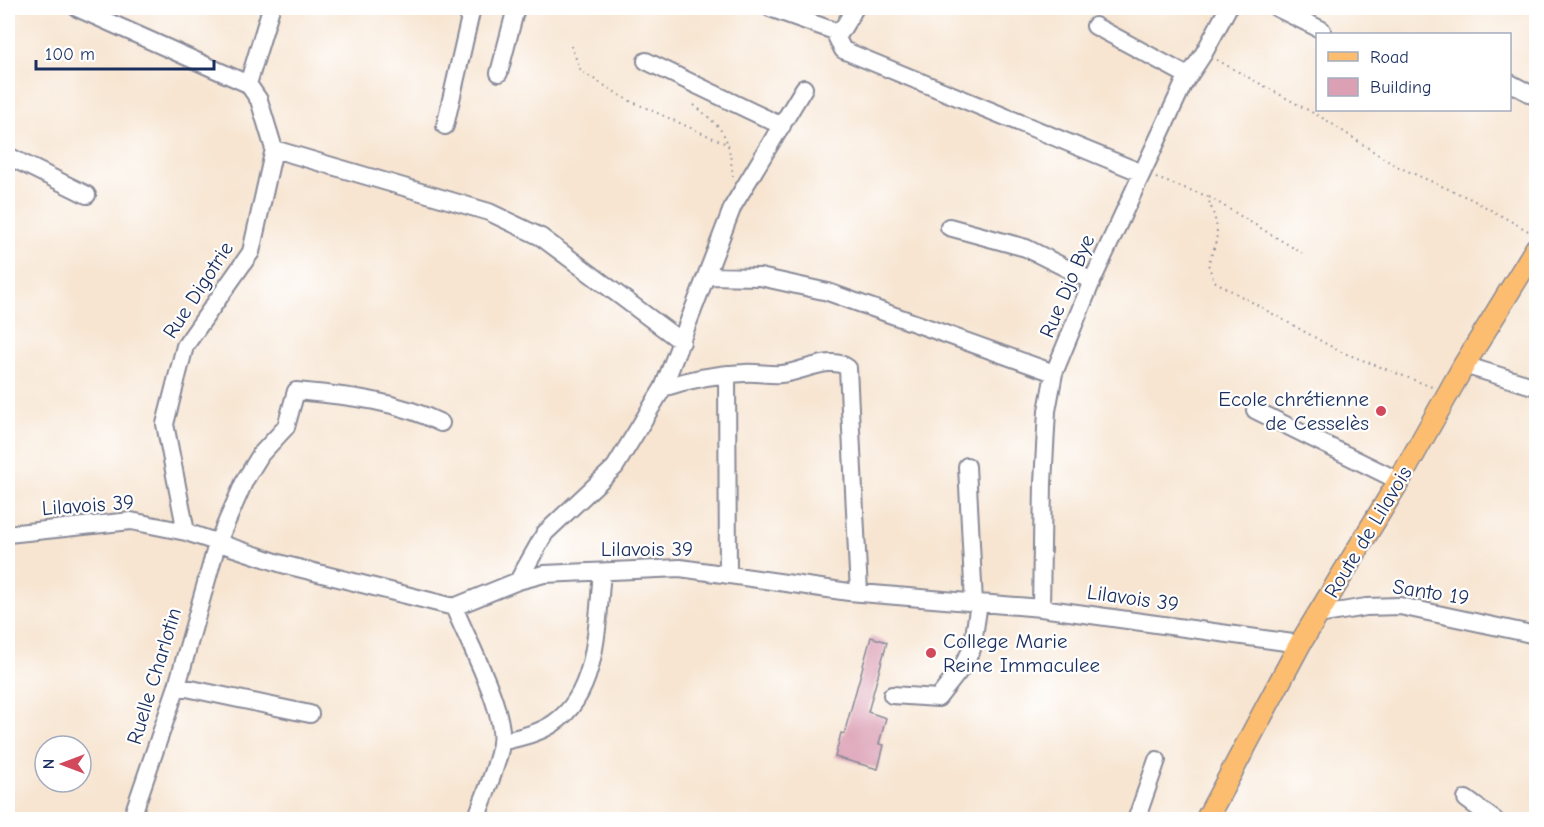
<svg xmlns="http://www.w3.org/2000/svg" width="1544" height="827" viewBox="0 0 1544 827" font-family="'Comic Neue',sans-serif">
<style>
.building{fill:#dca0b5}
.lines{fill:none;stroke-linecap:round;stroke-linejoin:round}
.minor-casing{stroke:#898a98;stroke-width:20}
.major-casing{stroke:#898a98;stroke-width:24}
.path{stroke:#898a98;stroke-width:2;stroke-dasharray:1.5 4.5;stroke-linecap:butt}
.minor{stroke:#fff;stroke-width:16}
.major{stroke:#fcbd6f;stroke-width:21}
.poi-dot{fill:#d1495b;stroke:#fff;stroke-width:2}
.labels{text-anchor:middle;stroke-width:4.5;stroke-linejoin:round;paint-order:stroke}
.street-label{font-size:21px;fill:#1b2f5e;stroke:#fff}
.poi-label{font-size:21px;fill:#1b2f5e;stroke:#fff;text-anchor:end}
</style>
<rect width="100%" height="100%" fill="#fff"/>
<filter id="ink" filterUnits="userSpaceOnUse"><feTurbulence type="fractalNoise" baseFrequency=".0167" numOctaves="2"/><feDisplacementMap in="SourceGraphic" scale="12" xChannelSelector="R" yChannelSelector="G"/><feConvolveMatrix kernelMatrix="1 2 1 2 8 2 1 2 1" color-interpolation-filters="sRGB"/></filter>
<filter id="wash" filterUnits="userSpaceOnUse"><feTurbulence type="fractalNoise" baseFrequency=".008" numOctaves="4" result="noise"/><feDisplacementMap in="SourceGraphic" scale="24" xChannelSelector="R" yChannelSelector="G"/><feGaussianBlur stdDeviation="1.35" result="paint"/><feColorMatrix in="noise" values="0 0 0 0 0 0 0 0 0 0 0 0 0 0 0 0 0 1.4 0 .05"/><feComposite in="paint" operator="in"/></filter>
<g filter="url(#wash)">
<rect width="100%" height="100%" fill="#f7e5d1"/>
<g id="blocks">
<path class="building" d="M871,637l16,5 -19,70 18,6 -7,26 5,1 -6,24 -43,-12 6,-24 3,1z"/>
</g>
</g>
<g filter="url(#ink)">
<use href="#blocks" fill-opacity="0" stroke="#898a98" stroke-width="1.5"/>
<g class="lines">
<g class="minor-casing">
<path id="minor" d="M77,8l171,76 11,16 15,49 -23,103 -66,94 -20,78 21,108
M770,8l70,25
M855,8l-18,30 6,12 299,123
M1277,8l45,22
M1095,26l93,50
M646,61l136,65
M499,73l17,-65
M1510,83l26,14
M248,84l23,-76
M445,126l27,-118
M274,149l215,63 52,25 141,105
M8,156l79,39
M949,227l77,21 66,33
M707,276l53,1 68,15 226,81
M1464,365l72,22
M727,374l1,201
M663,388c27,-9 53,-14 81,-15 13,-1 25,2 37,1 19,-1 51,-20 67,-6l11,225
M1255,410l144,71
M967,466l7,137
M8,534l123,-13 55,11 96,32 172,43 64,-26 26,-7 136,-6 169,24 192,16 259,36
M518,581l27,-48 70,-66 48,-79 70,-182 71,-118
M454,607c13,33 52,103 47,137 -4,25 -17,51 -25,76
M1041,608l2,-125 4,-72 7,-38 38,-92 91,-196 21,-32 24,-45
M1318,615l48,-8 34,-1 136,29
M177,686l133,28
M892,695l46,3 22,-28 12,-21 7,-46
M501,742c19,-5 37,-8 53,-19 45,-30 43,-103 48,-151
M1466,799l29,21
M131,820l46,-134 40,-142 28,-64 16,-26 25,-27 10,-36c51,5 99,9 145,32
M1136,820l21,-60"/>
</g>
<g class="major-casing">
<path id="major" d="M1206,820l94,-176 99,-163 65,-116 72,-117"/>
</g>
<path class="path" d="M571,46l10,25 45,28 103,46
M1217,60l109,60 68,45 77,34 61,34
M694,105c33,27 34,30 39,72
M1156,178l51,18c12,32 14,37 1,68l6,17 125,70 93,36
M1209,197l93,56"/>
<use href="#minor" class="minor"/>
<use href="#major" class="major"/>
</g>
</g>
<g class="poi-dot">
<circle cx="1381" cy="411" r="6"/>
<circle cx="931" cy="653" r="6"/>
</g>
<g class="labels">
<g class="street-label">
<text transform="translate(1067 286) rotate(-67)" y="7">Rue Djo Bye</text>
<text transform="translate(198 290) rotate(-57)" y="7">Rue Digotrie</text>
<text transform="translate(88 505) rotate(-4)" y="7">Lilavois 39</text>
<text transform="translate(1368 532) rotate(-59)" y="7">Route de Lilavois</text>
<text x="647" y="556">Lilavois 39</text>
<text transform="translate(1431 592) rotate(9)" y="7">Santo 19</text>
<text transform="translate(1133 598) rotate(8)" y="7">Lilavois 39</text>
<text transform="translate(154 676) rotate(-73)" y="7">Ruelle Charlotin</text>
</g>
<g class="poi-label">
<text x="1369" y="406">Ecole chrétienne<tspan x="1369" dy="24">de Cesselès</tspan></text>
<text x="943" y="648" text-anchor="start">College Marie<tspan x="943" dy="24">Reine Immaculee</tspan></text>
</g>
</g>
<rect width="1544" height="827" fill="none" stroke="#fff" stroke-width="30"/>
<rect x="1316" y="33" width="195" height="78" fill="#ffffff" stroke="#a4acbf" stroke-width="1.5"/>
<rect x="1328" y="52" width="30" height="9" fill="#fcbd6f" stroke="#a4acbf" stroke-width="1.5"/>
<text x="1370" y="63" font-size="18" fill="#1b2f5e">Road</text>
<rect x="1328" y="78" width="30" height="18" fill="#dca0b5" stroke="#a4acbf" stroke-width="1.5"/>
<text x="1370" y="93" font-size="18" fill="#1b2f5e">Building</text>
<g transform="translate(63 764) rotate(270)"><circle r="28" fill="#ffffff" stroke="#a4acbf" stroke-width="1.5"/>
<path d="M0-4.5L10 22L0 15L-10 22Z" fill="#d1495b"/>
<text y="-9" font-size="16" font-weight="bold" text-anchor="middle" fill="#1b2f5e">N</text>
</g>
<path d="M36 60v9h178v-9" fill="none" stroke="#1b2f5e" stroke-width="3"/>
<text x="45" y="60" font-size="18" fill="#1b2f5e" stroke="#ffffff" stroke-width="4.5" paint-order="stroke">100 m</text>
</svg>
